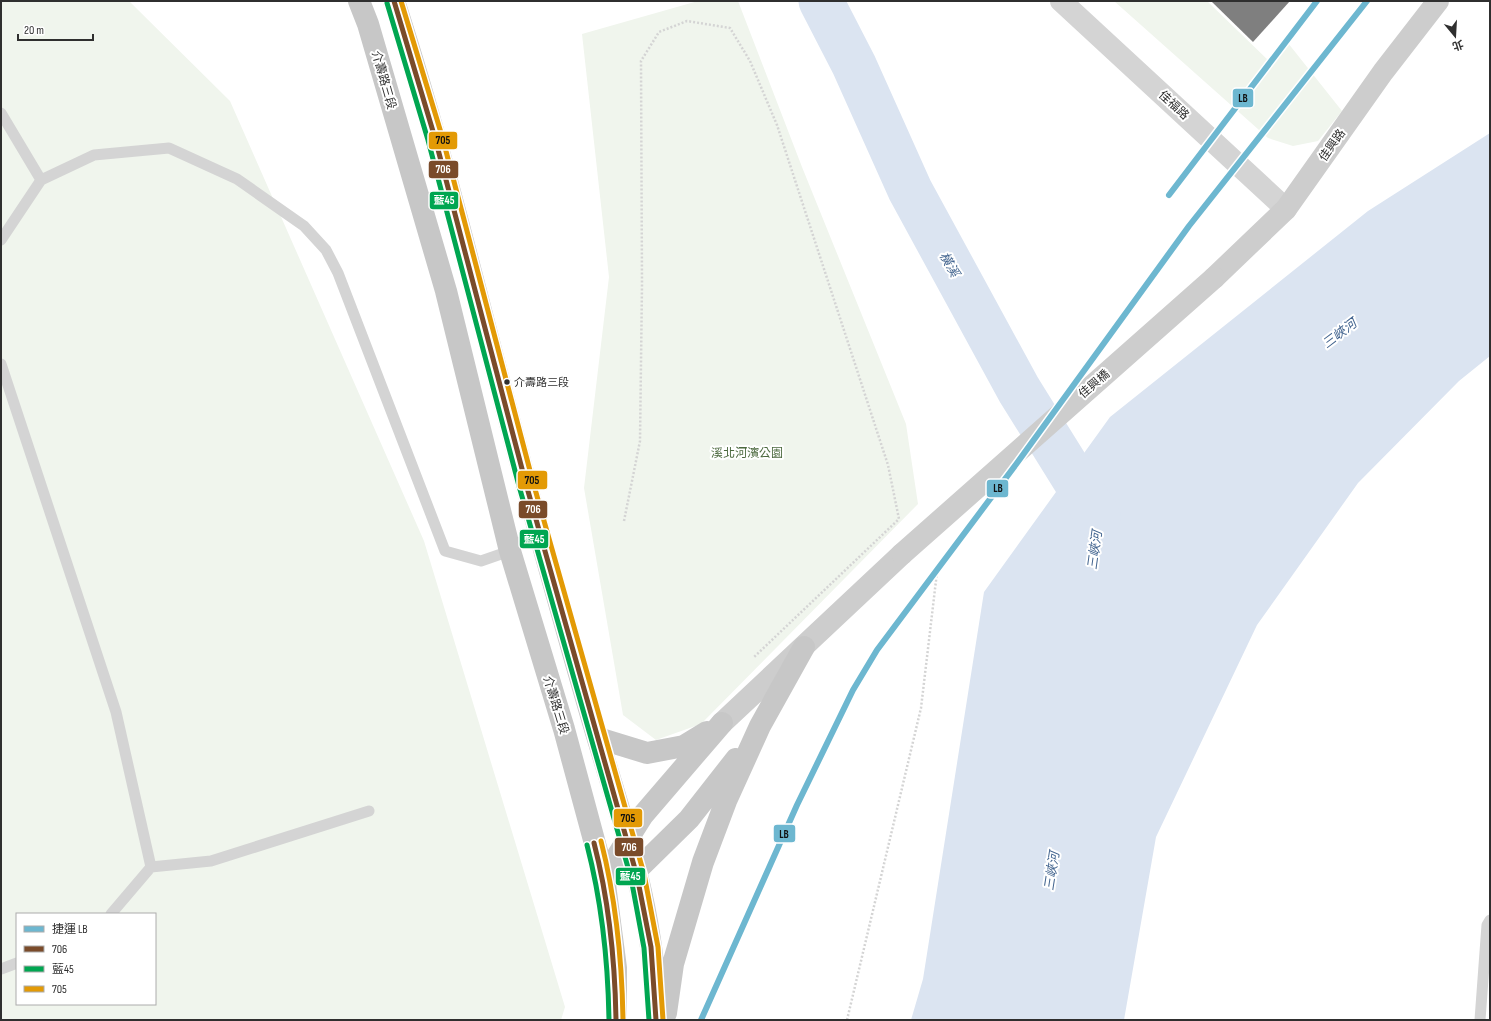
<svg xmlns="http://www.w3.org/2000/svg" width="1491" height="1021" viewBox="0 0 1491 1021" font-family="'Sofia Sans Condensed','Noto Sans TC',sans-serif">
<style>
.green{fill:#f0f5ed;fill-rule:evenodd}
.water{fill:#dbe4f1}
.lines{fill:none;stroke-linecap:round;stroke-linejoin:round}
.river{stroke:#dbe4f1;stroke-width:45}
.building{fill:#7f7f7f}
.path{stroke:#d4d4d4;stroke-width:2.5;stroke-dasharray:2 2;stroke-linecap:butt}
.lane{stroke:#d4d4d4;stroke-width:11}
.street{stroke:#d4d4d4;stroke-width:22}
.secondary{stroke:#cdcdcd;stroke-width:22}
.primary{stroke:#c7c7c7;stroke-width:22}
.secondary-bridge{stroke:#cdcdcd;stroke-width:22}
.bus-1-casing{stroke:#fff;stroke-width:8}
.bus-2-casing{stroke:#fff;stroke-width:8}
.bus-3-casing{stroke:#fff;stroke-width:8}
.bus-1{stroke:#7a4b2a;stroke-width:5}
.bus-2{stroke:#00a651;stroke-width:5}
.bus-3{stroke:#e39a05;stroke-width:5}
.metro-1-casing{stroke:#fff;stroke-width:9}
.metro-1{stroke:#6db7d0;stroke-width:6}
.bus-dot{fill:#2f2f2f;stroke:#fff;stroke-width:1.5}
.labels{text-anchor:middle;stroke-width:4;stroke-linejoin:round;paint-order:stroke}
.bus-label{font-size:11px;fill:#2f2f2f;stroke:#fff;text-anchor:start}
.street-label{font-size:12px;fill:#2f2f2f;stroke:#fff}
.park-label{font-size:12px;fill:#4b693e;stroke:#fff}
.water-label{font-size:13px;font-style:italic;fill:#41638e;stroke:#fff}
.line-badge{stroke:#fff;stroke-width:1.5}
.badge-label{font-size:11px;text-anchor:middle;font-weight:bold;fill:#fff}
.pale-badge-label{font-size:11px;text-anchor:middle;font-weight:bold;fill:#111}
</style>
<rect width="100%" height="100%" fill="#fff"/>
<path class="green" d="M1,1h128l101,100 194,440 141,466 -4,13h-560zM17,914h138v90h-138z
M698,1h40l64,166 104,257 12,80 -217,220 -45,16 -33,-25 -39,-227 25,-211 -27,-243z
M1114,1h93l62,60 19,-18 54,68 -24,30 -25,5 -25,-8z"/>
<path class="water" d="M1490,133v223l-31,25 -101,102 -101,142 -101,212 -32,183h-213l12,-41 61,-387 126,-175 258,-206z"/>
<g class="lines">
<path class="river" d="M821,1l33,64 56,125 109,200 79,127"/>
</g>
<path class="building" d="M1211,1h79l-37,41z"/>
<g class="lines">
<path class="path" d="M624,521l16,-80 2,-156 -1,-224 18,-29 28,-11 43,7 20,33 27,64 111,340 11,54 -146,139
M847,1020l74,-312 16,-136"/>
<path class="lane" d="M1,113l40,67
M1,240l40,-60 53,-25 75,-7 68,31 67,47 22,24 12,23 107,278 36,10 29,-10 28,-23
M1,364l115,348 35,155
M111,914l40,-47 60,-6 158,-50
M1,969l16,-6
M1480,1020l7,-95 3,-5"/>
<path class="street" d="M1061,1l225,208"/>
<path class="secondary" d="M1214,278l72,-69 97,-137 55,-71
M722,723l180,-169
M604,877l32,-6"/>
<path class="primary" d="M359,1l9,23 78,267 64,260 54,178 40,148 12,91v52
M394,1c59,182 99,368 151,552 17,61 34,122 52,183 28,93 60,186 59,284
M598,738l49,15 37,-7 23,-14
M636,871l53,-52 47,-60
M604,877l39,-62 79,-92
M666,1013l7,-49 30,-102 23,-61 34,-75 44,-79"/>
<path class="secondary-bridge" d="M902,554l312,-276"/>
<g class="bus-1-casing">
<path id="bus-1" d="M394,1l41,137 91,346 111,392 14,71 5,73
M594,843c15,58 21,117 22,177"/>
</g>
<g class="bus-2-casing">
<path id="bus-2" d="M387,3l41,137 91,346 112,392 13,70 5,72
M587,845c15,58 21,115 22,175"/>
</g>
<g class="bus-3-casing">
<path id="bus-3" d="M401,1l41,135 91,346 111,392 14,73 5,73
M601,841c15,59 21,118 22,179"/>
</g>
<use href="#bus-1" class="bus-1"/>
<use href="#bus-2" class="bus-2"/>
<use href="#bus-3" class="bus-3"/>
<g class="metro-1-casing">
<path id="metro-1" d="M1169,195l148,-194
M701,1020l96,-215 56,-115 24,-40 140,-187 172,-237 178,-225"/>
</g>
<use href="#metro-1" class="metro-1"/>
</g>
<circle class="bus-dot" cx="507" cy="382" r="3.5"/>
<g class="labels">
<g class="bus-label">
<text x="514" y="386">介壽路三段</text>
</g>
<g class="street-label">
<text transform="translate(384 80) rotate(74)" y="4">介壽路三段</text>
<text transform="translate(1174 105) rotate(43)" y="4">佳福路</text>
<text transform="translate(1332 145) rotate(-55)" y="4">佳興路</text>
<text transform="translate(1094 384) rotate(-41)" y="4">佳興橋</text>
<text transform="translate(556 705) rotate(73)" y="4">介壽路三段</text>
</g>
<g class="park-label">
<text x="747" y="457">溪北河濱公園</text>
</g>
<g class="water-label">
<text transform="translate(950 264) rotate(61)" y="5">橫溪</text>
<text transform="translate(1339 333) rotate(-37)" y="5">三峽河</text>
<text transform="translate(1094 550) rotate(-82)" y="5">三峽河</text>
<text transform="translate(1051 871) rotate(-81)" y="5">三峽河</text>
</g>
</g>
<g class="line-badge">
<rect x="1232" y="88" width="22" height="20" rx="4" fill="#6db7d0"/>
<rect x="428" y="131" width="30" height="19" rx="4" fill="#e39a05"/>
<rect x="428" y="160" width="31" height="19" rx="4" fill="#7a4b2a"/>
<rect x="429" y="191" width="30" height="19" rx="4" fill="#00a651"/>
<rect x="517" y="470" width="31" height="20" rx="4" fill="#e39a05"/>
<rect x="986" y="479" width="23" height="19" rx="4" fill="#6db7d0"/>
<rect x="518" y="500" width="30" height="19" rx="4" fill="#7a4b2a"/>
<rect x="519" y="529" width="30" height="20" rx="4" fill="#00a651"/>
<rect x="613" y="808" width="30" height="20" rx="4" fill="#e39a05"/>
<rect x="773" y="824" width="23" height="19" rx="4" fill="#6db7d0"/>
<rect x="614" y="837" width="30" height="20" rx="4" fill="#7a4b2a"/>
<rect x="615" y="867" width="31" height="19" rx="4" fill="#00a651"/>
</g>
<g class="badge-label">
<text x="443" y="173">706</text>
<text x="444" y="204">藍45</text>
<text x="533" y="513">706</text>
<text x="534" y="543">藍45</text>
<text x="629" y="851">706</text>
<text x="630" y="880">藍45</text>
</g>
<g class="pale-badge-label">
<text x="1243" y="102">LB</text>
<text x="443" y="144">705</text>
<text x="532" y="484">705</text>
<text x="998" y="492">LB</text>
<text x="628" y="822">705</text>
<text x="784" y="838">LB</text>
</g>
<rect width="1491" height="1021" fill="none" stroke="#2f2f2f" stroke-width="4"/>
<rect x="16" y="913" width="140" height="92" fill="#ffffff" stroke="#acacac"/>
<rect x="24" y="926" width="20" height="6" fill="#6db7d0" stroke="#acacac"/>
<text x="52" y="933" font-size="12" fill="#2f2f2f">捷運 LB</text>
<rect x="24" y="946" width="20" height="6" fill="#7a4b2a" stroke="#acacac"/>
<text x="52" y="953" font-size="12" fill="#2f2f2f">706</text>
<rect x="24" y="966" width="20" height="6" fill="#00a651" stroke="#acacac"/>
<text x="52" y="973" font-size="12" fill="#2f2f2f">藍45</text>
<rect x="24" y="986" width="20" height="6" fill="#e39a05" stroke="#acacac"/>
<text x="52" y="993" font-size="12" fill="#2f2f2f">705</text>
<g transform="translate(1455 36) rotate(162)" stroke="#ffffff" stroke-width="3" paint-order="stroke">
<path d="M0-3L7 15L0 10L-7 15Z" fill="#2f2f2f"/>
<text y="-6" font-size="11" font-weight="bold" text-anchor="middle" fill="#2f2f2f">北</text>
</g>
<path d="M18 34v6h75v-6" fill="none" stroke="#2f2f2f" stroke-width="2"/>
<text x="24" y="34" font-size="12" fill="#2f2f2f" stroke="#ffffff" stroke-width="3" paint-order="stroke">20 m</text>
</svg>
